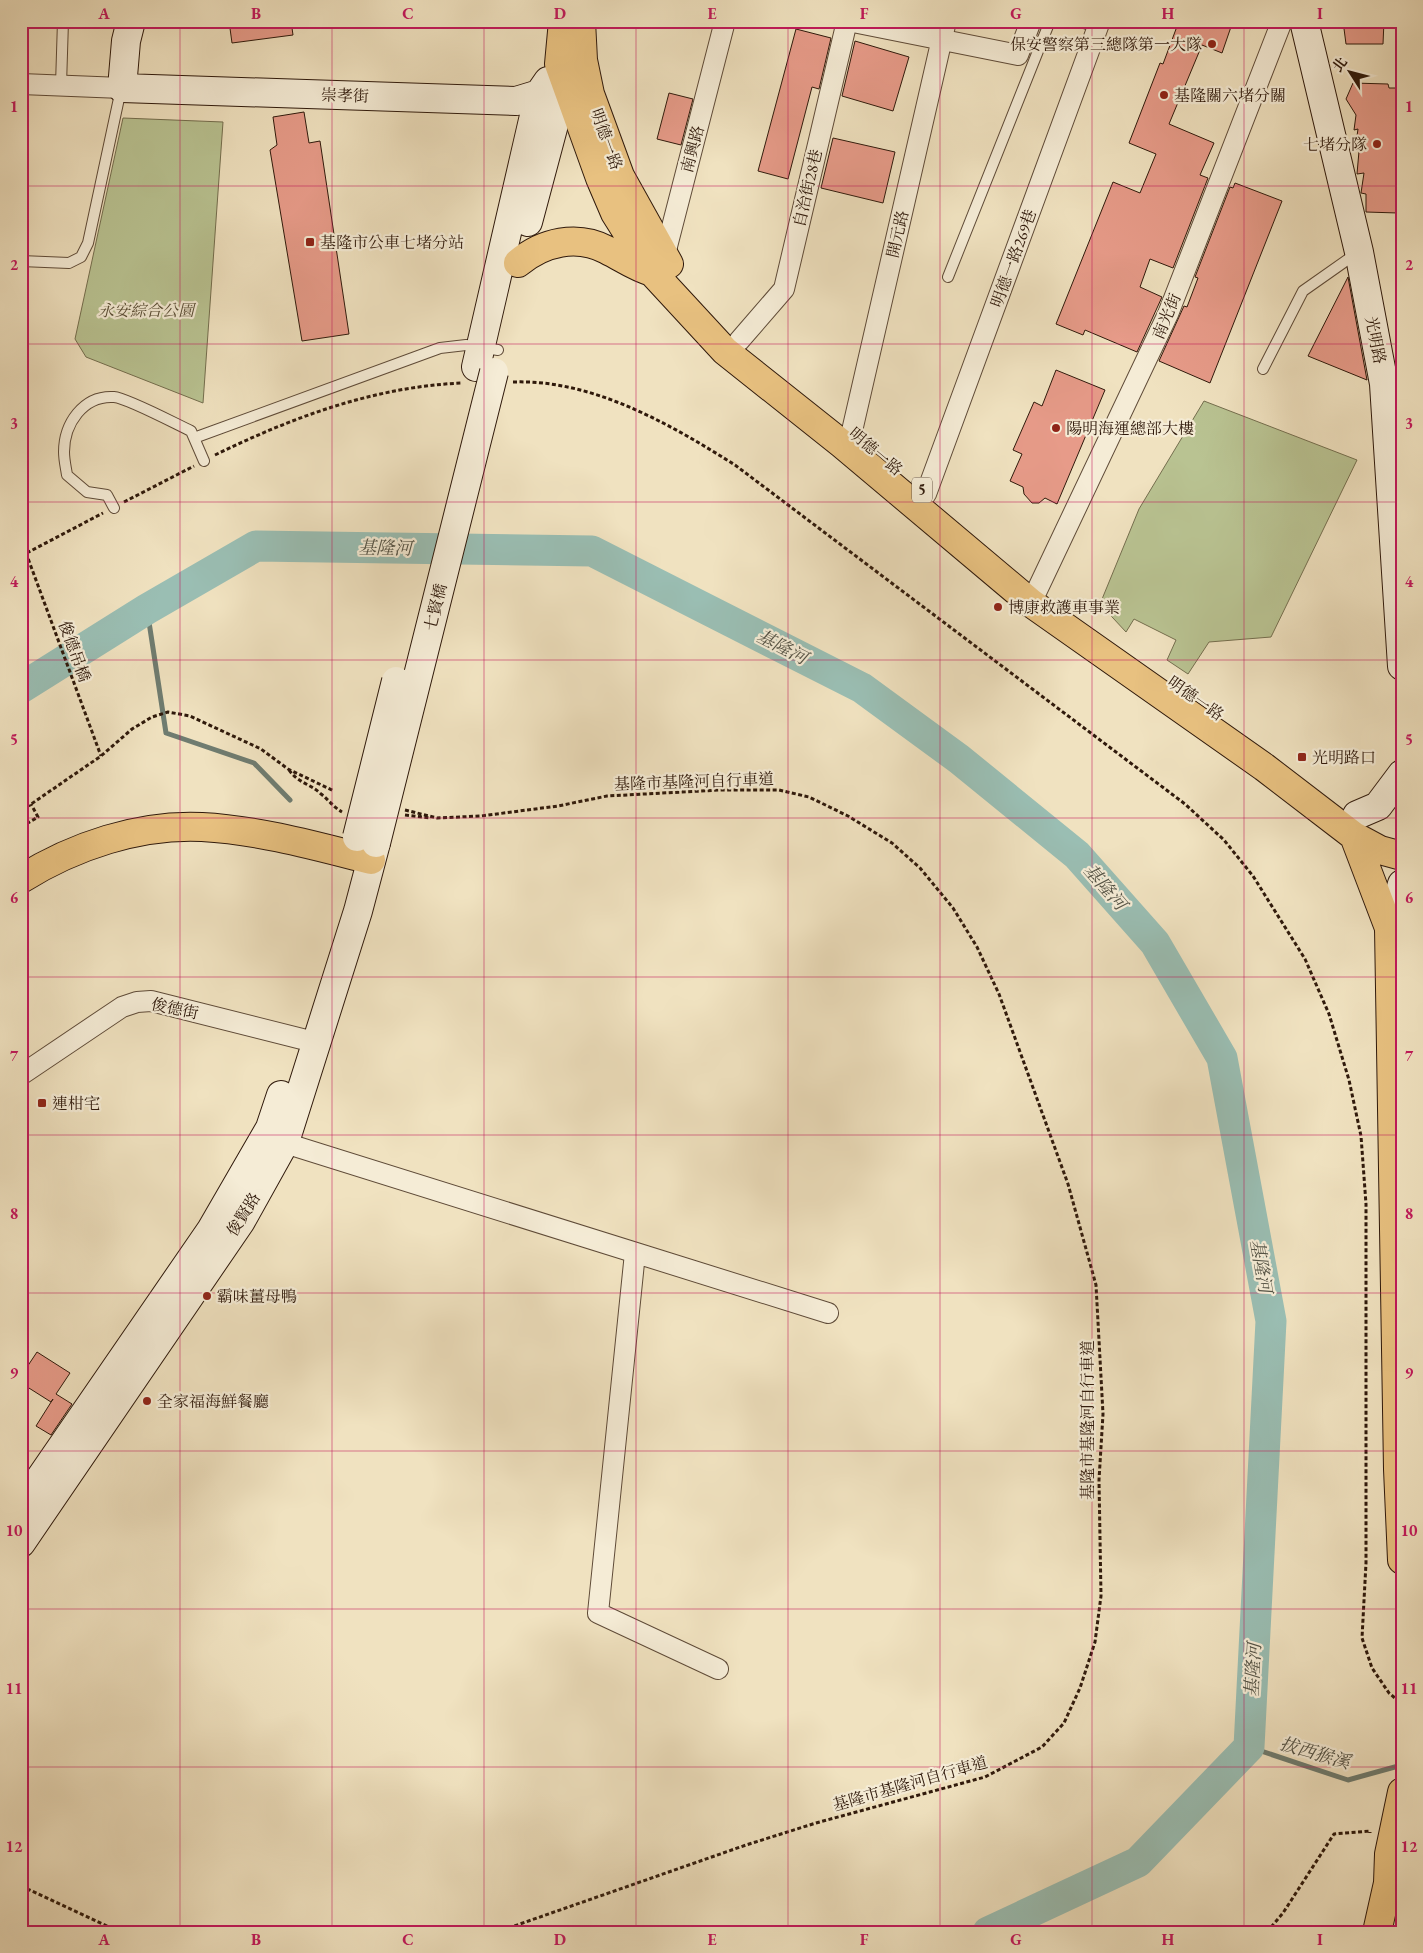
<svg xmlns="http://www.w3.org/2000/svg" width="1423" height="1953" viewBox="0 0 1423 1953" font-family="'EB Garamond','Noto Serif TC',serif">
<style>
.green{fill:#b9c392;stroke:#746e4e}
.lines{fill:none;stroke-linecap:round;stroke-linejoin:round}
.stream{stroke:#6f7c70;stroke-width:5}
.river{stroke:#9abeb3;stroke-width:31}
.building{fill:#e79b89;stroke:#2f190b}
.lane-casing{stroke:#5f4b38;stroke-width:12}
.street-casing{stroke:#5f4b38;stroke-width:22}
.secondary-casing{stroke:#2f190b;stroke-width:30}
.primary-casing{stroke:#2f190b;stroke-width:30}
.highway-casing{stroke:#2f190b;stroke-width:30}
.path{stroke:#2f190b;stroke-width:3;stroke-dasharray:4 2.5;stroke-linecap:butt}
.lane{stroke:#f5ecd6;stroke-width:10}
.street{stroke:#f5ecd6;stroke-width:20}
.secondary{stroke:#f5ecd6;stroke-width:28}
.primary{stroke:#e8c180;stroke-width:28}
.highway{stroke:#e8c180;stroke-width:28}
.secondary-bridge-casing{stroke:#2f190b;stroke-width:30;stroke-linecap:butt}
.secondary-bridge{stroke:#f5ecd6;stroke-width:28}
.grid{fill:none;stroke:#c2185b;stroke-width:1;stroke-opacity:0.55}
.poi-dot{fill:#8f2418;stroke:#f5ecd6;stroke-width:2}
.labels{text-anchor:middle;stroke-width:4.5;stroke-linejoin:round;paint-order:stroke}
.shield{fill:#f5ecd6;stroke:#6a5848;stroke-width:1}
.shield-label{font-size:15px;font-weight:bold;fill:#2f190b}
.poi-label{font-size:16px;fill:#2f190b;stroke:#f5ecd6;text-anchor:start}
.street-label{font-size:16px;fill:#2f190b;stroke:#f5ecd6}
.park-label{font-size:16px;font-style:italic;fill:#584c34;stroke:#f5ecd6}
.water-label{font-size:18px;font-style:italic;fill:#545346;stroke:#f5ecd6}
.neatline{fill:none;stroke:#c2185b;stroke-width:2}
.grid-label{font-size:16px;text-anchor:middle;font-weight:bold;fill:#c2185b}
</style>
<rect width="100%" height="100%" fill="#f0e2c0"/>
<filter id="stains"><feTurbulence type="fractalNoise" baseFrequency=".004" numOctaves="4"/><feColorMatrix values="0 0 0 0 .2 0 0 0 0 .09 0 0 0 0 .02 0 0 0 .5 -.17"/></filter>
<radialGradient id="worn" r=".72"><stop offset=".6" stop-color="#630" stop-opacity="0"/><stop offset="1" stop-color="#630" stop-opacity=".3"/></radialGradient>
<path class="green" d="M123,118l100,4 -20,281 -117,-46 -11,-18z
M1204,401l153,59 -86,177 -62,5 -21,32 -21,-14 9,-20 -42,-21 -8,13 -26,-28 39,-95z"/>
<g class="lines">
<path class="stream" d="M147,609l19,124 88,30 36,37
M1249,1747l99,33 54,-15"/>
<path class="river" d="M21,688l126,-79 109,-63 336,5 270,137 97,71 118,96 78,88 67,115 49,263 -22,426 -111,115 -150,70"/>
</g>
<path class="building" d="M229,21h62l2,14 -61,8z
M1179,21h54l-11,32 -20,-8 -33,79 45,19 -14,32 8,3 -35,90 -23,-9 -10,28 22,10 -25,55 -52,-22 -2,5 -27,-11 57,-142 27,11 16,-39 -27,-11 31,-80 3,1z
M1343,21h41l-1,23h-37z
M796,29l35,9 -12,51 -7,-2 -24,92 -30,-8z
M855,41l54,16 -16,54 -51,-15z
M1353,83l35,1 1,4h9v125l-32,-1v-18l-5,-1 3,-20 -7,1 2,-23 -4,-1 3,-21 -4,1 2,-15 -10,-16z
M669,93l24,6 -12,46 -24,-6z
M304,112l5,31 11,-2 29,193 -47,7 -32,-191 7,-5 -4,-28z
M833,138l62,14 -12,51 -62,-15z
M1235,183l47,18 -72,182 -51,-22 25,-55 3,1 11,-29 -3,-1 35,-90 3,1z
M1348,277l19,103 -59,-24z
M1056,370l49,20 -48,114 -12,-6 -6,5h-7l-8,-9 -1,-7 -13,-6 12,-27 -9,-4 21,-48 8,4z
M37,1352l33,21 -14,21 16,10 -21,31 -15,-9 17,-27 -2,3 -30,-19v-7z"/>
<g class="lines">
<g class="lane-casing">
<path id="lane" d="M1079,21l19,7
M61,85l2,-64
M21,261l48,2 12,-6 7,-14 33,-154
M948,277l102,-256
M1263,369l40,-78 54,-38
M194,438l246,-90 26,-3 32,5
M114,508l-7,-13 -20,-3 -20,-17c-1,-7 -3,-15 -3,-23 0,-28 19,-57 50,-55 13,1 62,27 77,34l13,30"/>
</g>
<g class="street-casing">
<path id="street" d="M848,21l170,34 13,-34
M21,84l101,4
M664,258l61,-237
M739,341l45,-52 63,-268
M842,444l10,-13 94,-410
M926,494l174,-473
M1031,603l137,-289 114,-293
M21,1075l101,-68 15,-5 14,-1 167,42
M272,1139l556,174
M635,1253l-37,360 120,56"/>
</g>
<g class="secondary-casing">
<path id="secondary" d="M131,21l-5,20 -4,47 394,13 23,-7 26,-12
M1304,21l55,231 25,132 18,282
M528,222l28,-105 2,-20 13,-23
M476,367l63,-273 9,-13
M1357,815l21,-9 24,-32
M1389,928l13,-44
M21,1506l190,-276 59,-102 11,-33
M21,1543l220,-322 44,-79 73,-231 18,-68"/>
</g>
<g class="primary-casing">
<path id="primary" d="M563,21l-4,43 41,114 15,35 37,59 73,79 117,93 189,159 233,164 90,69 26,14 22,6
M581,21l2,39 7,34 30,82 49,88
M518,263c25,-21 59,-29 89,-13 16,8 28,17 45,22l3,-2
M1354,836l35,92 9,541 4,91
M1377,1932l11,-49 1,-29 13,-62"/>
</g>
<g class="highway-casing">
<path id="highway" d="M21,879c53,-33 118,-55 181,-52 57,3 114,19 169,33"/>
</g>
<path class="path" d="M513,382c79,-3 157,42 222,83l450,339 39,36 29,36 52,83 24,55 20,66 12,56 5,68v359l-4,75 10,30 17,25 13,11
M215,455c78,-38 159,-68 246,-72
M124,502l70,-36
M26,553l75,203
M21,556l82,-43
M289,770c9,13 22,14 32,24 8,6 12,13 21,18
M405,810l32,8 44,-2 77,-10 49,-10 113,-6h59l30,7 39,19 44,27 28,25 33,40 24,39 22,47 69,190 28,101 7,129 -4,66 2,116 -6,46 -15,46 -16,35 -22,24 -57,30 -169,46 -70,22 -249,87
M21,811l80,-55 31,-27 20,-12 16,-5 22,4 71,33 27,20 46,22
M405,815l26,3
M21,827l17,-10 -7,-13
M21,1886l86,40 17,6
M1267,1932l16,-19 51,-79 36,-3v2"/>
<use href="#lane" class="lane"/>
<use href="#street" class="street"/>
<use href="#secondary" class="secondary"/>
<use href="#primary" class="primary"/>
<use href="#highway" class="highway"/>
<g class="secondary-bridge-casing">
<path id="secondary-bridge" d="M357,837l39,-156
M376,843l118,-471"/>
</g>
<use href="#secondary-bridge" class="secondary-bridge"/>
</g>
<path class="grid" d="M180,21v1911M332,21v1911M484,21v1911M636,21v1911M788,21v1911M940,21v1911M1092,21v1911M1244,21v1911M21,186h1381M21,344h1381M21,502h1381M21,660h1381M21,818h1381M21,977h1381M21,1135h1381M21,1293h1381M21,1451h1381M21,1609h1381M21,1767h1381"/>
<g class="poi-dot">
<circle cx="1212" cy="44" r="5"/>
<circle cx="1164" cy="95" r="5"/>
<circle cx="1377" cy="144" r="5"/>
<rect x="305" y="237" width="10" height="10" rx="2.5"/>
<circle cx="1056" cy="428" r="5"/>
<circle cx="998" cy="607" r="5"/>
<rect x="1297" y="752" width="10" height="10" rx="2.5"/>
<rect x="37" y="1098" width="10" height="10" rx="2.5"/>
<circle cx="207" cy="1296" r="5"/>
<circle cx="147" cy="1401" r="5"/>
</g>
<g class="labels">
<rect class="shield" x="912" y="477.5" width="20" height="25" rx="4"/>
<g class="shield-label">
<text x="922" y="495">5</text>
</g>
<g class="poi-label">
<text x="1202" y="50" text-anchor="end">保安警察第三總隊第一大隊</text>
<text x="1174" y="101">基隆關六堵分關</text>
<text x="1367" y="150" text-anchor="end">七堵分隊</text>
<text x="320" y="248">基隆市公車七堵分站</text>
<text x="1066" y="434">陽明海運總部大樓</text>
<text x="1008" y="613">博康救護車事業</text>
<text x="1312" y="763">光明路口</text>
<text x="52" y="1109">連柑宅</text>
<text x="217" y="1302">霸味薑母鴨</text>
<text x="157" y="1407">全家福海鮮餐廳</text>
</g>
<g class="street-label">
<text transform="translate(345 95) rotate(2)" y="6">崇孝街</text>
<text transform="translate(607 139) rotate(70)" y="6">明德一路</text>
<text transform="translate(692 149) rotate(-75)" y="6">南興路</text>
<text transform="translate(807 188) rotate(-77)" y="6">自治街28巷</text>
<text transform="translate(897 234) rotate(-77)" y="6">開元路</text>
<text transform="translate(1013 258) rotate(-70)" y="6">明德一路269巷</text>
<text transform="translate(1166 316) rotate(-67)" y="6">南光街</text>
<text transform="translate(1376 340) rotate(79)" y="6">光明路</text>
<text transform="translate(876 451) rotate(40)" y="6">明德一路</text>
<text transform="translate(435 607) rotate(-76)" y="6">七賢橋</text>
<text transform="translate(75 651) rotate(70)" y="6">俊德吊橋</text>
<text transform="translate(1196 698) rotate(35)" y="6">明德一路</text>
<text transform="translate(694 781) rotate(-2)" y="6">基隆市基隆河自行車道</text>
<text transform="translate(175 1008) rotate(12)" y="6">俊德街</text>
<text transform="translate(243 1214) rotate(-58)" y="6">俊賢路</text>
<text transform="translate(1087 1420) rotate(-90)" y="6">基隆市基隆河自行車道</text>
<text transform="translate(910 1783) rotate(-16)" y="6">基隆市基隆河自行車道</text>
</g>
<g class="park-label">
<text x="146" y="316">永安綜合公園</text>
</g>
<g class="water-label">
<text transform="translate(385 548) rotate(1)" y="6">基隆河</text>
<text transform="translate(782 647) rotate(27)" y="6">基隆河</text>
<text transform="translate(1105 887) rotate(49)" y="6">基隆河</text>
<text transform="translate(1261 1266) rotate(80)" y="6">基隆河</text>
<text transform="translate(1253 1670) rotate(-87)" y="6">基隆河</text>
<text transform="translate(1315 1753) rotate(16)" y="6">拔西猴溪</text>
</g>
</g>
<rect width="1423" height="1953" fill="none" stroke="#f0e2c0" stroke-width="55"/>
<g transform="translate(1350 72) rotate(306)" stroke="#f5ecd6" stroke-width="4" paint-order="stroke">
<path d="M0-4L9 19L0 12L-9 19Z" fill="#2f190b"/>
<text y="-8" font-size="14" font-weight="bold" text-anchor="middle" fill="#2f190b">北</text>
</g>
<rect x="28" y="28" width="1368" height="1898" class="neatline"/>
<g class="grid-label">
<text x="104" y="19">A</text>
<text x="256" y="19">B</text>
<text x="408" y="19">C</text>
<text x="560" y="19">D</text>
<text x="712" y="19">E</text>
<text x="864" y="19">F</text>
<text x="1016" y="19">G</text>
<text x="1168" y="19">H</text>
<text x="1320" y="19">I</text>
<text x="14" y="112">1</text>
<text x="1409" y="112">1</text>
<text x="14" y="270">2</text>
<text x="1409" y="270">2</text>
<text x="14" y="429">3</text>
<text x="1409" y="429">3</text>
<text x="14" y="587">4</text>
<text x="1409" y="587">4</text>
<text x="14" y="745">5</text>
<text x="1409" y="745">5</text>
<text x="14" y="903">6</text>
<text x="1409" y="903">6</text>
<text x="14" y="1061">7</text>
<text x="1409" y="1061">7</text>
<text x="14" y="1219">8</text>
<text x="1409" y="1219">8</text>
<text x="14" y="1378">9</text>
<text x="1409" y="1378">9</text>
<text x="14" y="1536">10</text>
<text x="1409" y="1536">10</text>
<text x="14" y="1694">11</text>
<text x="1409" y="1694">11</text>
<text x="14" y="1852">12</text>
<text x="1409" y="1852">12</text>
<text x="104" y="1945">A</text>
<text x="256" y="1945">B</text>
<text x="408" y="1945">C</text>
<text x="560" y="1945">D</text>
<text x="712" y="1945">E</text>
<text x="864" y="1945">F</text>
<text x="1016" y="1945">G</text>
<text x="1168" y="1945">H</text>
<text x="1320" y="1945">I</text>
</g>
<rect width="100%" height="100%" filter="url(#stains)"/>
<rect width="100%" height="100%" fill="url(#worn)"/>
</svg>
